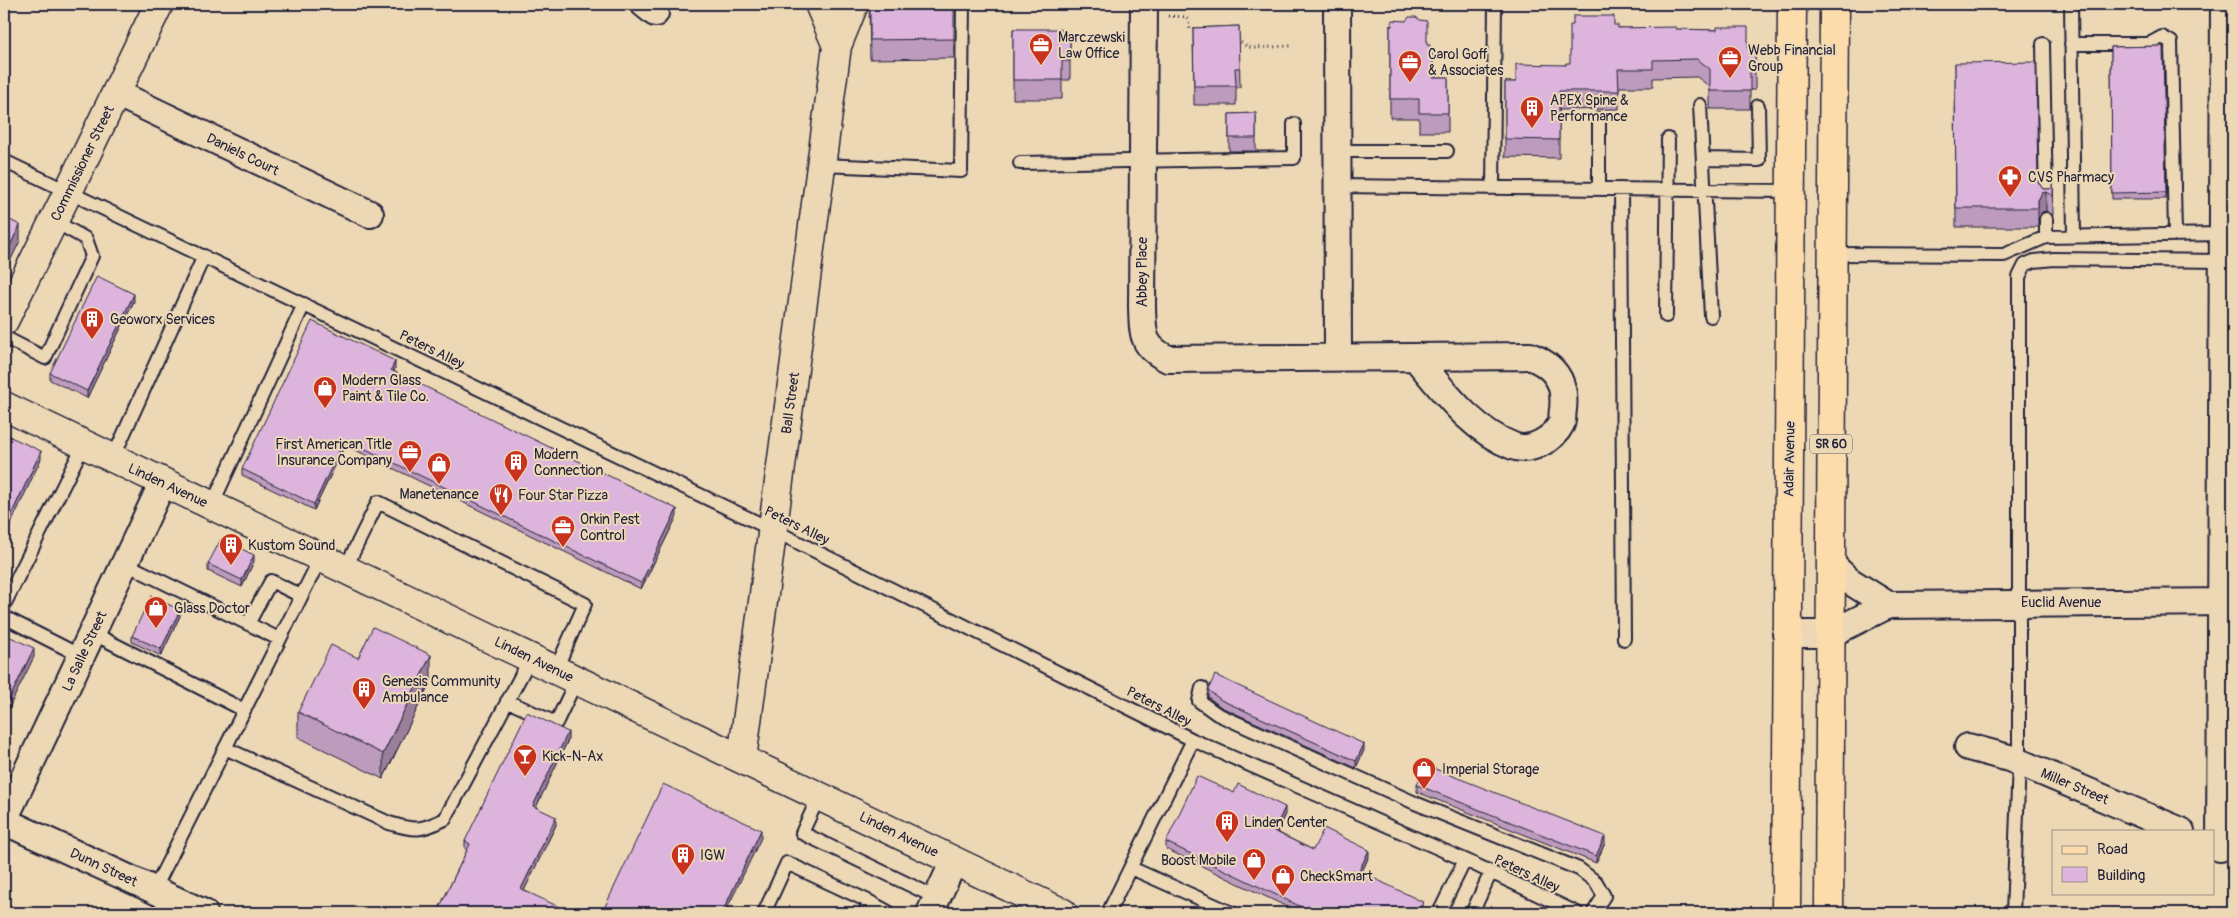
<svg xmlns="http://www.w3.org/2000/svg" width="2237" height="917" viewBox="0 0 2237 917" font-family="Pangolin,sans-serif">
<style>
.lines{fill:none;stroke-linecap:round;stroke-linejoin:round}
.lane-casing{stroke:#22223b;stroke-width:16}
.street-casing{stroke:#22223b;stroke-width:30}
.secondary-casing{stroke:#22223b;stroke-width:31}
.primary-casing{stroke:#22223b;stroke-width:31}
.path{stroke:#22223b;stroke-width:3;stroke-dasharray:1 4;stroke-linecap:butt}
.lane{stroke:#edd8b6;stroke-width:12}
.street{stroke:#edd8b6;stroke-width:26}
.secondary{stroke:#edd8b6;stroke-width:28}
.primary{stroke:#fddcac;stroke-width:28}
.wall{fill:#bd9bbd;stroke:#22223b}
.shaded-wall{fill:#9a7e9a;stroke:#22223b}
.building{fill:#dcb4dc;stroke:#22223b}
.labels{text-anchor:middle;stroke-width:4;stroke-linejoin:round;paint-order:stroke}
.shield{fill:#edd8b6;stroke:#5f5960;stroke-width:1}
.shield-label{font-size:12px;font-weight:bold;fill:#22223b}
.poi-label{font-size:14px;fill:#22223b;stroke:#edd8b6;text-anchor:start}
.street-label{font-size:14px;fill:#22223b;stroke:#edd8b6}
</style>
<rect width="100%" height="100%" fill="#edd8b6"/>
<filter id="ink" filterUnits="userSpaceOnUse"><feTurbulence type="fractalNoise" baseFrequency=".02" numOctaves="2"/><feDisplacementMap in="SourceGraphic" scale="10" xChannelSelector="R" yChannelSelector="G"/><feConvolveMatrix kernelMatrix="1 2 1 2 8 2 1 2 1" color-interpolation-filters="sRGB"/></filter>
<g filter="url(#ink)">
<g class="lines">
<g class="lane-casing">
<path id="lane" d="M2071,4l3,232
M2043,44l3,157
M2071,44h78l13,-7 9,5 4,192
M1700,105l11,211
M1599,119v69
M1337,151h110
M1703,159l56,1 -1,-54
M4,161l769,369 420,210 272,120 112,53
M1020,163l274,-5v-34
M822,165l139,6 2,-167
M1337,186l455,5
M1493,187l2,-183
M1621,189l3,450
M2046,219v18
M1832,254l172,1 42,-18 177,-3
M1666,316l2,-177
M4,337l41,21 47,-102 -6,-17 -32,-18
M113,458l91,-202
M212,505l92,-201
M126,564l153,75
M345,569l33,-67 207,102 -29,65
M4,605l80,-161
M4,617l77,39
M248,624l23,-43 30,15
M92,633l152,77
M1202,688l-3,13 18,13 198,89 164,66 17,13 8,14 -11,17
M507,701l49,22 21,-44
M225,748l164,75c26,8 32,8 56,-4l86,-162
M819,796l-17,37 135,65
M1131,868l101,45
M154,890l167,-333
M870,902l20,11
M764,913l23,-50 83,39 -5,11
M1108,913l85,-173
M1439,913l26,-53
M1472,913l19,-41
M2013,913l6,-150v-486l6,-12 9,-4 20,-2 169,2"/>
</g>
<g class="street-casing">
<path id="street" d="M644,4l11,9
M1144,4l-2,303c1,26 -1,39 26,52l362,-3c25,10 36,26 33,53 -1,5 0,11 -2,15 -8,16 -32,29 -48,22 -42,-16 -70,-56 -98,-89
M1337,4l1,352
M116,93l254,121
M1831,564l17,16 40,25
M1786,634h44l58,-29 345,-3
M1968,747l41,11 172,73
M4,820l159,-338
M4,821l200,92
M2220,848l4,-844
M930,913l24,-52"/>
</g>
<g class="secondary-casing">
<path id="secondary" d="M819,4l18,42
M4,321l64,-129 91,-188
M4,406l1059,507
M742,759l95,-713 17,-42"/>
</g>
<g class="primary-casing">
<path id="primary" d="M1786,913l6,-909
M1829,913l5,-909"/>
</g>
<path class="path" d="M1168,16l19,1 3,12 7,1
M1237,39l9,7 7,2 38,-2"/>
<use href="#lane" class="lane"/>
<use href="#street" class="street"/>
<use href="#secondary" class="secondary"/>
<use href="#primary" class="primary"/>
</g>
<path class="wall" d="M869,4l85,35v19l-84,1z
M1406,21l21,24 3,6 3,26h15v55h-29v-14h-29v-92z
M1614,25l4,3 99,2 31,19 7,1v40h-5v19h-40v-22l-13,-10 -44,1v9h-34v22l-60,1v48l-54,-1v-75h11l54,-19z
M1239,26l1,61h-4v18h-42l-1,-77z
M1013,29l57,4v47h-8v19h-49z
M2163,46l3,153h-54l-1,-152z
M1955,63l88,126h7l3,-3v29l-7,-4 -4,1 -4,7v8h-82z
M1256,113v38h-27v-37z
M134,301l-47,97 -37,-18v-7z
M395,368l-1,4 283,144 -36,73 -296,-144 -31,65 -72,-35v-6z
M254,561l-12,26 -34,-16v-7z
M180,616l-19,40 -29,-14v-6z
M358,658l73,22 -48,99 -85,-42v-25z
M1208,690l156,60 -8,18 -135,-61 -13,-10z
M568,740l-32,67 20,18 -32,65 -87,23 30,-63 -2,-1v-8z
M1417,785l188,58 -9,20 -179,-71z
M1234,793l51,21 -8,18 36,18 56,6 -7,16 61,36 -2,5h-121l-134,-64v-7z"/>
<path class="shaded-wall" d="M2046,192v19l-4,1 -4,7v-19l4,-7z
M20,225v16l-16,33v-16z
M134,294v7l-47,97v-7z
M395,361v7l-4,9v-7z
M345,439v6l-31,65v-6z
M41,451v8l-37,80v-9z
M677,509v7l-36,73v-6z
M254,555v6l-12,26v-7z
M180,610v6l-19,40v-7z
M34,648v9l-30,61v-8z
M431,655v25l-48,99v-25z
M568,732v8l-35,74v-8z
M1364,744v6l-8,18v-7z
M1285,807v7l-11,23v-6z
M556,817v8l-35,72v-8z
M761,830v8l-36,75h-3z
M1605,836v7l-9,20v-7z
M1369,850v6l-10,22v-7z
M1423,902v6l-2,5h-3z"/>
<path class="building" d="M870,4h84v35l-84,1z
M1573,16h41v9h4v3l58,-1v2l41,1v-3h31v22l7,1v21h-5v20h-40v-22l-13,-10 -44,1v9h-35l1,22h-60v49l-54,-1v-57h11v-18l50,1v-2h4v-38h3z
M1409,17h7l4,3 7,1v24h3v6l3,3v23h15v36h-29v-14h-29v-73h2v-6l14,1z
M1239,26l1,42h-5l1,18h-42l-1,-58z
M1013,29h48v4h9v28h-8v19h-49z
M2163,46l3,146 -54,1 -1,-146z
M2036,62l2,120 5,7h7l3,-3v10l-7,-4 -4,1 -4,7v8h-82l-1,-145z
M1256,113v25h-27v-24z
M4,217l16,8 -16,33z
M97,276l37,18 -47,97 -37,-18z
M312,321l83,40 -4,9 286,139 -36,74 -296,-144 -31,65 -72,-35z
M4,434l37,17 -37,79z
M221,539l33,16 -12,25 -34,-16z
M151,596l29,14 -19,39 -29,-13z
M373,627l58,28 -48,99 -85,-42 33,-67 27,13z
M4,634l30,14 -30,62z
M1215,675l149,69 -8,17 -135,-61 -13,-10z
M527,712l41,20 -35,74 23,11 -35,72 51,24h-135l33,-69 -5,-3z
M1425,765l180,71 -9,20 -179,-71z
M1197,776l37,17 4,-9 47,23 -11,24 39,19 11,-22 45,22 -10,21 64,31 -5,11h-104l-148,-71z
M663,784l98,46 -39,83h-120z"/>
</g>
<defs>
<g id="office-pin" transform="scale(1.25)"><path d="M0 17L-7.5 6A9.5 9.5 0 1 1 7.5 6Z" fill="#c8321e" stroke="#edd8b6"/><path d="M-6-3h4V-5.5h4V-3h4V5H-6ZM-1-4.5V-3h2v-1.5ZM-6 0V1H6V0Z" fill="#fff"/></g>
<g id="building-pin" transform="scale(1.25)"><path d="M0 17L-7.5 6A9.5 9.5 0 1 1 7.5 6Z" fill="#c8321e" stroke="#edd8b6"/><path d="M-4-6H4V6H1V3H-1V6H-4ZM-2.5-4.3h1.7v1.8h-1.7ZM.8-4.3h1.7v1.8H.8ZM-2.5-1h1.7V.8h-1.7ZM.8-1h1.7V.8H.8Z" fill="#fff"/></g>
<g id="pharmacy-pin" transform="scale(1.25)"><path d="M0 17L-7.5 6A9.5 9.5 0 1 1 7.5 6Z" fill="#c8321e" stroke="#edd8b6"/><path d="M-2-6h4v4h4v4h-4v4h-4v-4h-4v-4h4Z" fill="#fff"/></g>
<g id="shop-pin" transform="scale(1.25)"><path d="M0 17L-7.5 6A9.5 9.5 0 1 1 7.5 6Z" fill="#c8321e" stroke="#edd8b6"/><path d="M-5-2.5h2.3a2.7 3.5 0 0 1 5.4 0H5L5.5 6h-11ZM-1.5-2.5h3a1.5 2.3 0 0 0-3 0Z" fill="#fff"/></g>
<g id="restaurant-pin" transform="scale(1.25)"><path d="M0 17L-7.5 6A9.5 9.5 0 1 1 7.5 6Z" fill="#c8321e" stroke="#edd8b6"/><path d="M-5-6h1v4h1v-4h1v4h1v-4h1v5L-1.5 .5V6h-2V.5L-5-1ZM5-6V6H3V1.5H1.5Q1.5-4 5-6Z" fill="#fff"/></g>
<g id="bar-pin" transform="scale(1.25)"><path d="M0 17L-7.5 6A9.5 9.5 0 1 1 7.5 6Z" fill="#c8321e" stroke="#edd8b6"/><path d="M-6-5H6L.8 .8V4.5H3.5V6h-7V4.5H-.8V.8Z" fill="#fff"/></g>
</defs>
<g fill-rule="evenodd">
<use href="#office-pin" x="1041" y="45"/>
<use href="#office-pin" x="1730" y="58"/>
<use href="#office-pin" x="1410" y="62"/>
<use href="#building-pin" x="1532" y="108"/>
<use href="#pharmacy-pin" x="2010" y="177"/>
<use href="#building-pin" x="92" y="319"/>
<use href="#shop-pin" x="325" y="388"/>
<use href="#office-pin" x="410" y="452"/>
<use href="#building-pin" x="516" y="462"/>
<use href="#shop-pin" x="439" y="464"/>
<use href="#restaurant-pin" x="501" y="495"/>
<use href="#office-pin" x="563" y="527"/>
<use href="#building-pin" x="231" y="545"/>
<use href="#shop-pin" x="156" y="608"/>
<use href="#building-pin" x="364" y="689"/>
<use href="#bar-pin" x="525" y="756"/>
<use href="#shop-pin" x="1424" y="769"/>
<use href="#building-pin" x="1227" y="822"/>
<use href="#building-pin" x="683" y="855"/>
<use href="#shop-pin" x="1254" y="860"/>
<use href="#shop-pin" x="1283" y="876"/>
</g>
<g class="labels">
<rect class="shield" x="1810" y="434.5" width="42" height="19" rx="4"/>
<g class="shield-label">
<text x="1831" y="448">SR 60</text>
</g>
<g class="poi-label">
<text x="1058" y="42">Marczewski<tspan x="1058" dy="16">Law Office</tspan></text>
<text x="1748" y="55">Webb Financial<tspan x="1748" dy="16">Group</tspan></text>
<text x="1428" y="59">Carol Goff<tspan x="1428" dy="16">&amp; Associates</tspan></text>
<text x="1550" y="105">APEX Spine &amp;<tspan x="1550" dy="16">Performance</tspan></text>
<text x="2028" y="182">CVS Pharmacy</text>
<text x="110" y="324">Geoworx Services</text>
<text x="342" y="385">Modern Glass<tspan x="342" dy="16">Paint &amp; Tile Co.</tspan></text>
<text x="392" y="449" text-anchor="end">First American Title<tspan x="392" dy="16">Insurance Company</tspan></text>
<text x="534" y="459">Modern<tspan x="534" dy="16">Connection</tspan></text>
<text x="439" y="499" text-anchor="middle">Manetenance</text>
<text x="518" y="500">Four Star Pizza</text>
<text x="580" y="524">Orkin Pest<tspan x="580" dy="16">Control</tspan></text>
<text x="248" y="550">Kustom Sound</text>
<text x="174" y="613">Glass Doctor</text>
<text x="382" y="686">Genesis Community<tspan x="382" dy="16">Ambulance</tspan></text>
<text x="542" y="761">Kick-N-Ax</text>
<text x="1442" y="774">Imperial Storage</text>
<text x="1244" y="827">Linden Center</text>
<text x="700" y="860">IGW</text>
<text x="1236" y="865" text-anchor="end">Boost Mobile</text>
<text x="1300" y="881">CheckSmart</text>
</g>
<g class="street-label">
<text transform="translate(243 154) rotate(26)" y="5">Daniels Court</text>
<text transform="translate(82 163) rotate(-64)" y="5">Commissioner Street</text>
<text transform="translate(1142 272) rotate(-90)" y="5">Abbey Place</text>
<text transform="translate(432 349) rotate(26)" y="5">Peters Alley</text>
<text transform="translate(790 403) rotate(-82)" y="5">Ball Street</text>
<text transform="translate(1789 459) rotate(-89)" y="5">Adair Avenue</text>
<text transform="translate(168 485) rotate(25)" y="5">Linden Avenue</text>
<text transform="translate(797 525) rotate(26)" y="5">Peters Alley</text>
<text x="2061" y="607">Euclid Avenue</text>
<text transform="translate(84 651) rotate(-65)" y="5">La Salle Street</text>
<text transform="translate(534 659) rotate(26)" y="5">Linden Avenue</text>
<text transform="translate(1159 706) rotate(27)" y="5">Peters Alley</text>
<text transform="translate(2075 786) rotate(23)" y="5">Miller Street</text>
<text transform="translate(899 834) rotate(26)" y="5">Linden Avenue</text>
<text transform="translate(104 867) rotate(25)" y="5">Dunn Street</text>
<text transform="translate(1527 873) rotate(25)" y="5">Peters Alley</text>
</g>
</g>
<rect width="2237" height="917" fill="none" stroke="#edd8b6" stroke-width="20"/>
<rect x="10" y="10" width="2217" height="897" fill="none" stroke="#22223b" stroke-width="2" filter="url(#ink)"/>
<rect x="2052" y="830" width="162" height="65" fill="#edd8b6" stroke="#9c8f85"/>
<rect x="2062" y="846" width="25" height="8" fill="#fddcac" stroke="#9c8f85"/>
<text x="2097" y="854" font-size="15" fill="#22223b">Road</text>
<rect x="2062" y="867" width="25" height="15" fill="#dcb4dc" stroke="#9c8f85"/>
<text x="2097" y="880" font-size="15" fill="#22223b">Building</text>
</svg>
